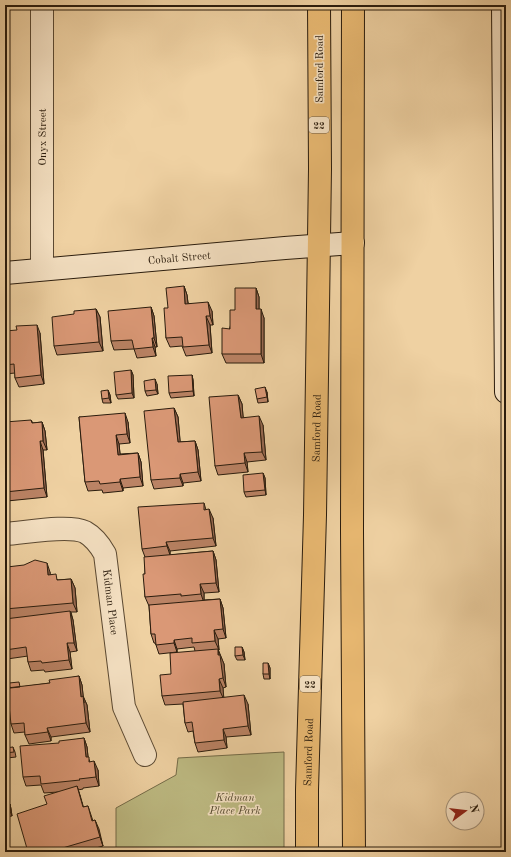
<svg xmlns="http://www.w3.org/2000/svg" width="511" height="857" viewBox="0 0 511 857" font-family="'Old Standard TT',serif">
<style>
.green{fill:#bdba82;stroke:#746b48}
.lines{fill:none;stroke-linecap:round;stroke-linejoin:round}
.street-casing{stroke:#5b4932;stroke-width:24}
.secondary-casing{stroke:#2a1c0d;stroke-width:24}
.primary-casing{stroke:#2a1c0d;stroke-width:24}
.street{stroke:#f5e1c3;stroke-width:22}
.secondary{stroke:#f5e1c3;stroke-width:22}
.primary{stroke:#e8b871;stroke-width:22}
.wall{fill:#bb8365;stroke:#2a1c0d}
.shaded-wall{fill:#996a53;stroke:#2a1c0d}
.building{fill:#da9876;stroke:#2a1c0d}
.labels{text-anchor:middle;stroke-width:3;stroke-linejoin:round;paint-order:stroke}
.shield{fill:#f5e1c3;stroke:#675744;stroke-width:1}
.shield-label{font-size:10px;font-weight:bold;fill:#2a1c0d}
.street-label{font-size:11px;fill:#2a1c0d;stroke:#f5e1c3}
.park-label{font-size:11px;font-style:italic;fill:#564b30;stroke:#f5e1c3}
</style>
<rect width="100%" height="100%" fill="#efd1a2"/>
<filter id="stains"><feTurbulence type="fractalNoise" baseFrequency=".005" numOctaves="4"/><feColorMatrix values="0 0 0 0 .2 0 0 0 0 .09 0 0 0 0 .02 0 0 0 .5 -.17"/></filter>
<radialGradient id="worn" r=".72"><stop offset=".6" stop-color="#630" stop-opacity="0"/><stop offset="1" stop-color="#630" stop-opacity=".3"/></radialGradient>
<path class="green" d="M284,752v100h-180l12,-4v-40l60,-33 2,-17z"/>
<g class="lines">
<g class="street-casing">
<g id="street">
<path d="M42,5v264"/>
<path id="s1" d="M5,534c19,-1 63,-10 80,-2 9,5 15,13 20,22l19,153 21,48"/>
</g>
</g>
<g class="secondary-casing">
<g id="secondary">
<path d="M503,5l3,387"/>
<path id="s2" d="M5,273l280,-25 68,-5"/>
</g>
</g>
<g class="primary-casing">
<g id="primary">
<path d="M353,5l-1,526 2,321"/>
<path id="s3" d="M307,852v-62l8,-275 5,-346 -1,-164"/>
</g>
</g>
<use href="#street" class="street"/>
<use href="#secondary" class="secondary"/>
<use href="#primary" class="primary"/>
</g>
<path class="wall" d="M184,286l3,9 1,8 24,8 1,14h-3l2,28 -26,3 -4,-10 -12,1 -4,-9 2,-30z
M256,288l3,9v12l5,9v45h-38l-4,-9 13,-44z
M151,307l3,9 3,31h-2l1,9 -19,2 -3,-9 -20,1 -3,-9z
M96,309l4,8 3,34 -46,4 -3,-9 20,-32z
M5,331l35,2 4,51 -25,3 -4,-9v-5l-10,1z
M131,370l2,5 1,23 -16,1 -2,-4z
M192,375l1,5 1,16 -23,2 -2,-5z
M157,384l1,10 -11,2 -2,-5z
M108,390l2,5 1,8h-8l-1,-4z
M267,392l1,10 -10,1 -1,-4z
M238,395l4,9 1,13 20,8 3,35 -19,2 1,10 -30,3 -3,-9z
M174,408l4,9 2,25 15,-1 3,9 3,31 -18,2v3l-29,3 -3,-9z
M79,417l49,5 2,21 -11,1 1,10 18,-1 3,9 2,24 -20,2v3l-20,2 -1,-3 -14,1 -3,-9z
M31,420l2,3 9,-1 3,9 2,19h-4l4,47 -40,4 -2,-7v-28z
M263,473l2,5 1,17 -20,2 -2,-5z
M204,503l2,7 7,8 3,28 -46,5v4l43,-4 3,9 3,32 -15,1v7l16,-1 3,9 3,30 -8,1 1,11h-1l6,14 2,23 -3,1v9l25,7 3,31 -25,2 1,11 -29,4 -3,-9 -2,-12 -5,1 -3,-9 -2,-19 -18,1 -3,-9 9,-22 24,-23 -1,-4 -17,2v3l-18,2 -3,-9 -1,-2h-1l-3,-9 -2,-28 -4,-9v-40l-3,-8z
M50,572v3l8,5 13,-1 4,9 2,24h-6l2,8 4,31 -7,1 2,17 -27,3 -1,-2 -13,1 -3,-9v-6l-21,3 -2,-6v-75z
M242,647l2,5 1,8h-8l-2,-4z
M268,663l2,5v11h-6l-1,-5z
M79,676l3,9 1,11 4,9 3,27 -39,5v4l-22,3 -4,-9v-3l-11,1 -3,-9 10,-37 29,-4z
M84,738l3,9 1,10 2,5 8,8 1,16 -16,2v1l-5,1 5,17 5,-1 5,15 2,-1 8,26 -21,6h-54l19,-48 11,-12 -14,1 -3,-8 -15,1 -3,-9 36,-34z
M13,747l2,5 1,5 -9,1 -2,-5z
M10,804l1,5 1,7 -7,1v-12z"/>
<path class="shaded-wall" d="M184,286l3,9 2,17 -4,-8z
M256,288l3,9v21l-3,-9z
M208,302l4,9 1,14 -3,-9z
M151,307l3,9 3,31 -3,-9z
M96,309l4,8 3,34 -4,-9z
M261,309l3,9v45l-3,-9z
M206,316l4,9 2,28 -3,-8z
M37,325l3,8 4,51 -3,-9z
M152,338l3,9 1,9 -3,-9z
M131,370l2,5 1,23 -2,-5z
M192,375l1,5 1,16 -1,-5z
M155,379l2,5 1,10 -2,-4z
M265,387l2,5 1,10z
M108,390l2,5 1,8 -2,-5z
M238,395l4,9 2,23 -3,-9z
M174,408l4,9 3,34 -3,-9z
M125,413l3,9 2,21 -3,-9z
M259,416l4,9 3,35 -4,-8z
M42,422l3,9 2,19 -4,-9z
M116,435l3,9 2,19 -3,-8z
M40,441l3,9 4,47 -3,-9z
M195,441l3,9 3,31 -3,-9z
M138,453l3,9 2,24 -3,-9z
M244,453l3,9 1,10 -3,-9z
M263,473l2,5 1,17 -1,-5z
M180,474l3,9v3l-3,-8z
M120,479l3,9v3l-3,-9z
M209,509l4,9 3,28 -3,-8z
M166,542l4,9v4l-3,-9z
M213,551l3,9 3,32 -3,-9z
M47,563l3,9 1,12 -3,-9z
M71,579l4,9 2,24 -4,-9z
M200,584l4,9v10l-3,-9z
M220,599l3,9 3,30 -3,-9z
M70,611l3,9 4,31 -3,-8z
M214,630l4,9 1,11 -4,-9z
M174,640l3,9v3l-3,-9z
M67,643l3,9 2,17 -3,-9z
M242,647l2,5 1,8 -2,-5z
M218,649l6,15 2,23 -3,-9z
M268,663l2,5v11l-1,-5z
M79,676l3,9 2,18 -1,-7 4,9 3,27 -4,-9 -5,-26z
M219,679l4,9 1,12 -4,-9z
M244,695l4,9 3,31 -3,-9z
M47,728l4,9v4l-3,-9z
M223,729l3,8 1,11 -3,-8z
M84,738l3,9 2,19 -3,-9z
M94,761l4,9 1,16 -3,-9z
M77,786l3,9 6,21 -3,-9z
M10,804l1,5 1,7 -2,-5z
M95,820l4,9 4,17 -3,-9z"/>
<path class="building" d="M184,286l1,18 23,-2 2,14h-4l3,29 -26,2 -1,-10 -16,1 -2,-30h4l-2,-20z
M235,288h21v21h5v45h-39v-26l8,1v-19h5z
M151,307l3,31h-2l1,9 -19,2 -2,-9 -21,1 -3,-30z
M96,309l3,33 -45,4 -2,-29 22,-3v-3z
M37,325l4,50 -26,3 -1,-14 -9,1v-34l12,-1 -1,-4z
M131,370l1,23 -16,2 -2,-23z
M192,375l1,16 -24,2 -1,-17z
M155,379l1,11 -11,1 -1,-10z
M265,387l2,10 -10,2 -2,-10z
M108,390l1,8 -7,1 -1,-8z
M238,395l3,23 18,-2 3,36 -18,1 1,10 -30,3 -6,-69z
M174,408l4,34 17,-1 3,31 -18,2v4l-29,2 -7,-69z
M125,413l2,21 -11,1 2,20 20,-2 2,24 -20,2v3l-20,2 -1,-3 -14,1 -6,-65z
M31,420l1,3 10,-1 1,19h-3l4,47 -39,4v-70z
M263,473l2,17 -21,2 -1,-17z
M204,503v7l5,-1 4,29 -47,4 1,4 -25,3 -4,-42z
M213,551l3,32 -16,1 1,10 -20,2v-2l-36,3 -2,-23h2l-1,-17z
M35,560l12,3 1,12 8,-1 1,6 14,-1 2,24 -68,6v-31h3l-1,-11 17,-2z
M220,599l3,30 -9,1 1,11 -23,2v-5l-18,2v3l-18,2 -1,-11h-4l-2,-29z
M70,611l4,32h-7l2,17 -27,3 -1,-2 -13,1 -2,-15 -21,3v-31z
M235,647h7l1,8 -8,1z
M218,649v6h2l3,23 -4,1 1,12 -58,5 -2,-21 11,-1 -1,-21z
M263,663h5l1,11h-6z
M79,676l2,21 2,-1 3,27 -39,5 1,4 -23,3 -1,-12 -13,1 -4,-36 43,-5 -1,-3z
M19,682l1,5 -10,1 -1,-5z
M244,695l4,31 -25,3 1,11 -29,3 -3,-21 -7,1 -2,-21z
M84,738l2,19h3v5l5,-1 2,16 -17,2 1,1 -39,4 -1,-8 -17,1 -3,-31 39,-3v-2z
M13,747l1,5 -9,1v-5z
M77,786l6,21 5,-1 4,15 3,-1 5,17 -51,15h-21l-11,-38 30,-10 -3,-8z
M10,804v7l-5,1v-7z"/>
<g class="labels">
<g class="shield">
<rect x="309" y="117" width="20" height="16" rx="3"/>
<rect x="300" y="676" width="20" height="16" rx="3"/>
</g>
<g class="shield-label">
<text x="319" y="129">22</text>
<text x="310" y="688">22</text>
</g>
<g class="street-label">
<text transform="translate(319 69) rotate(-90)" y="4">Samford Road</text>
<text transform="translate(42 137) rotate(-90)" y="4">Onyx Street</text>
<text dy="4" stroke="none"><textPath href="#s2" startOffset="175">Cobalt Street</textPath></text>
<text dy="4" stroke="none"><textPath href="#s3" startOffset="424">Samford Road</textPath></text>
<text dy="4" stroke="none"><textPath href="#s1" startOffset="159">Kidman Place</textPath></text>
<text dy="4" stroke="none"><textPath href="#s3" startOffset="100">Samford Road</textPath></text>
</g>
<g class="park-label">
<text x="235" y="801">Kidman<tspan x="235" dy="13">Place Park</tspan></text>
</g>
</g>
<rect width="511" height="857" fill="none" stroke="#efd1a2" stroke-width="20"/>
<rect x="6" y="6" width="499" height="845" fill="none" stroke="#2a1c0d" stroke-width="2"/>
<rect x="10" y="10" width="491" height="837" fill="none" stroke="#2a1c0d"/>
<g transform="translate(465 811) rotate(75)"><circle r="19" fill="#f5e1c3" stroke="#a4927a"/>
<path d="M0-3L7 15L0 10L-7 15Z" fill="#8f2418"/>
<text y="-6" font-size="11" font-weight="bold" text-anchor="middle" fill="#2a1c0d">N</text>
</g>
<rect width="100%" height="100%" filter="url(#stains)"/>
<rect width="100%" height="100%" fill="url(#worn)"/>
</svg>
